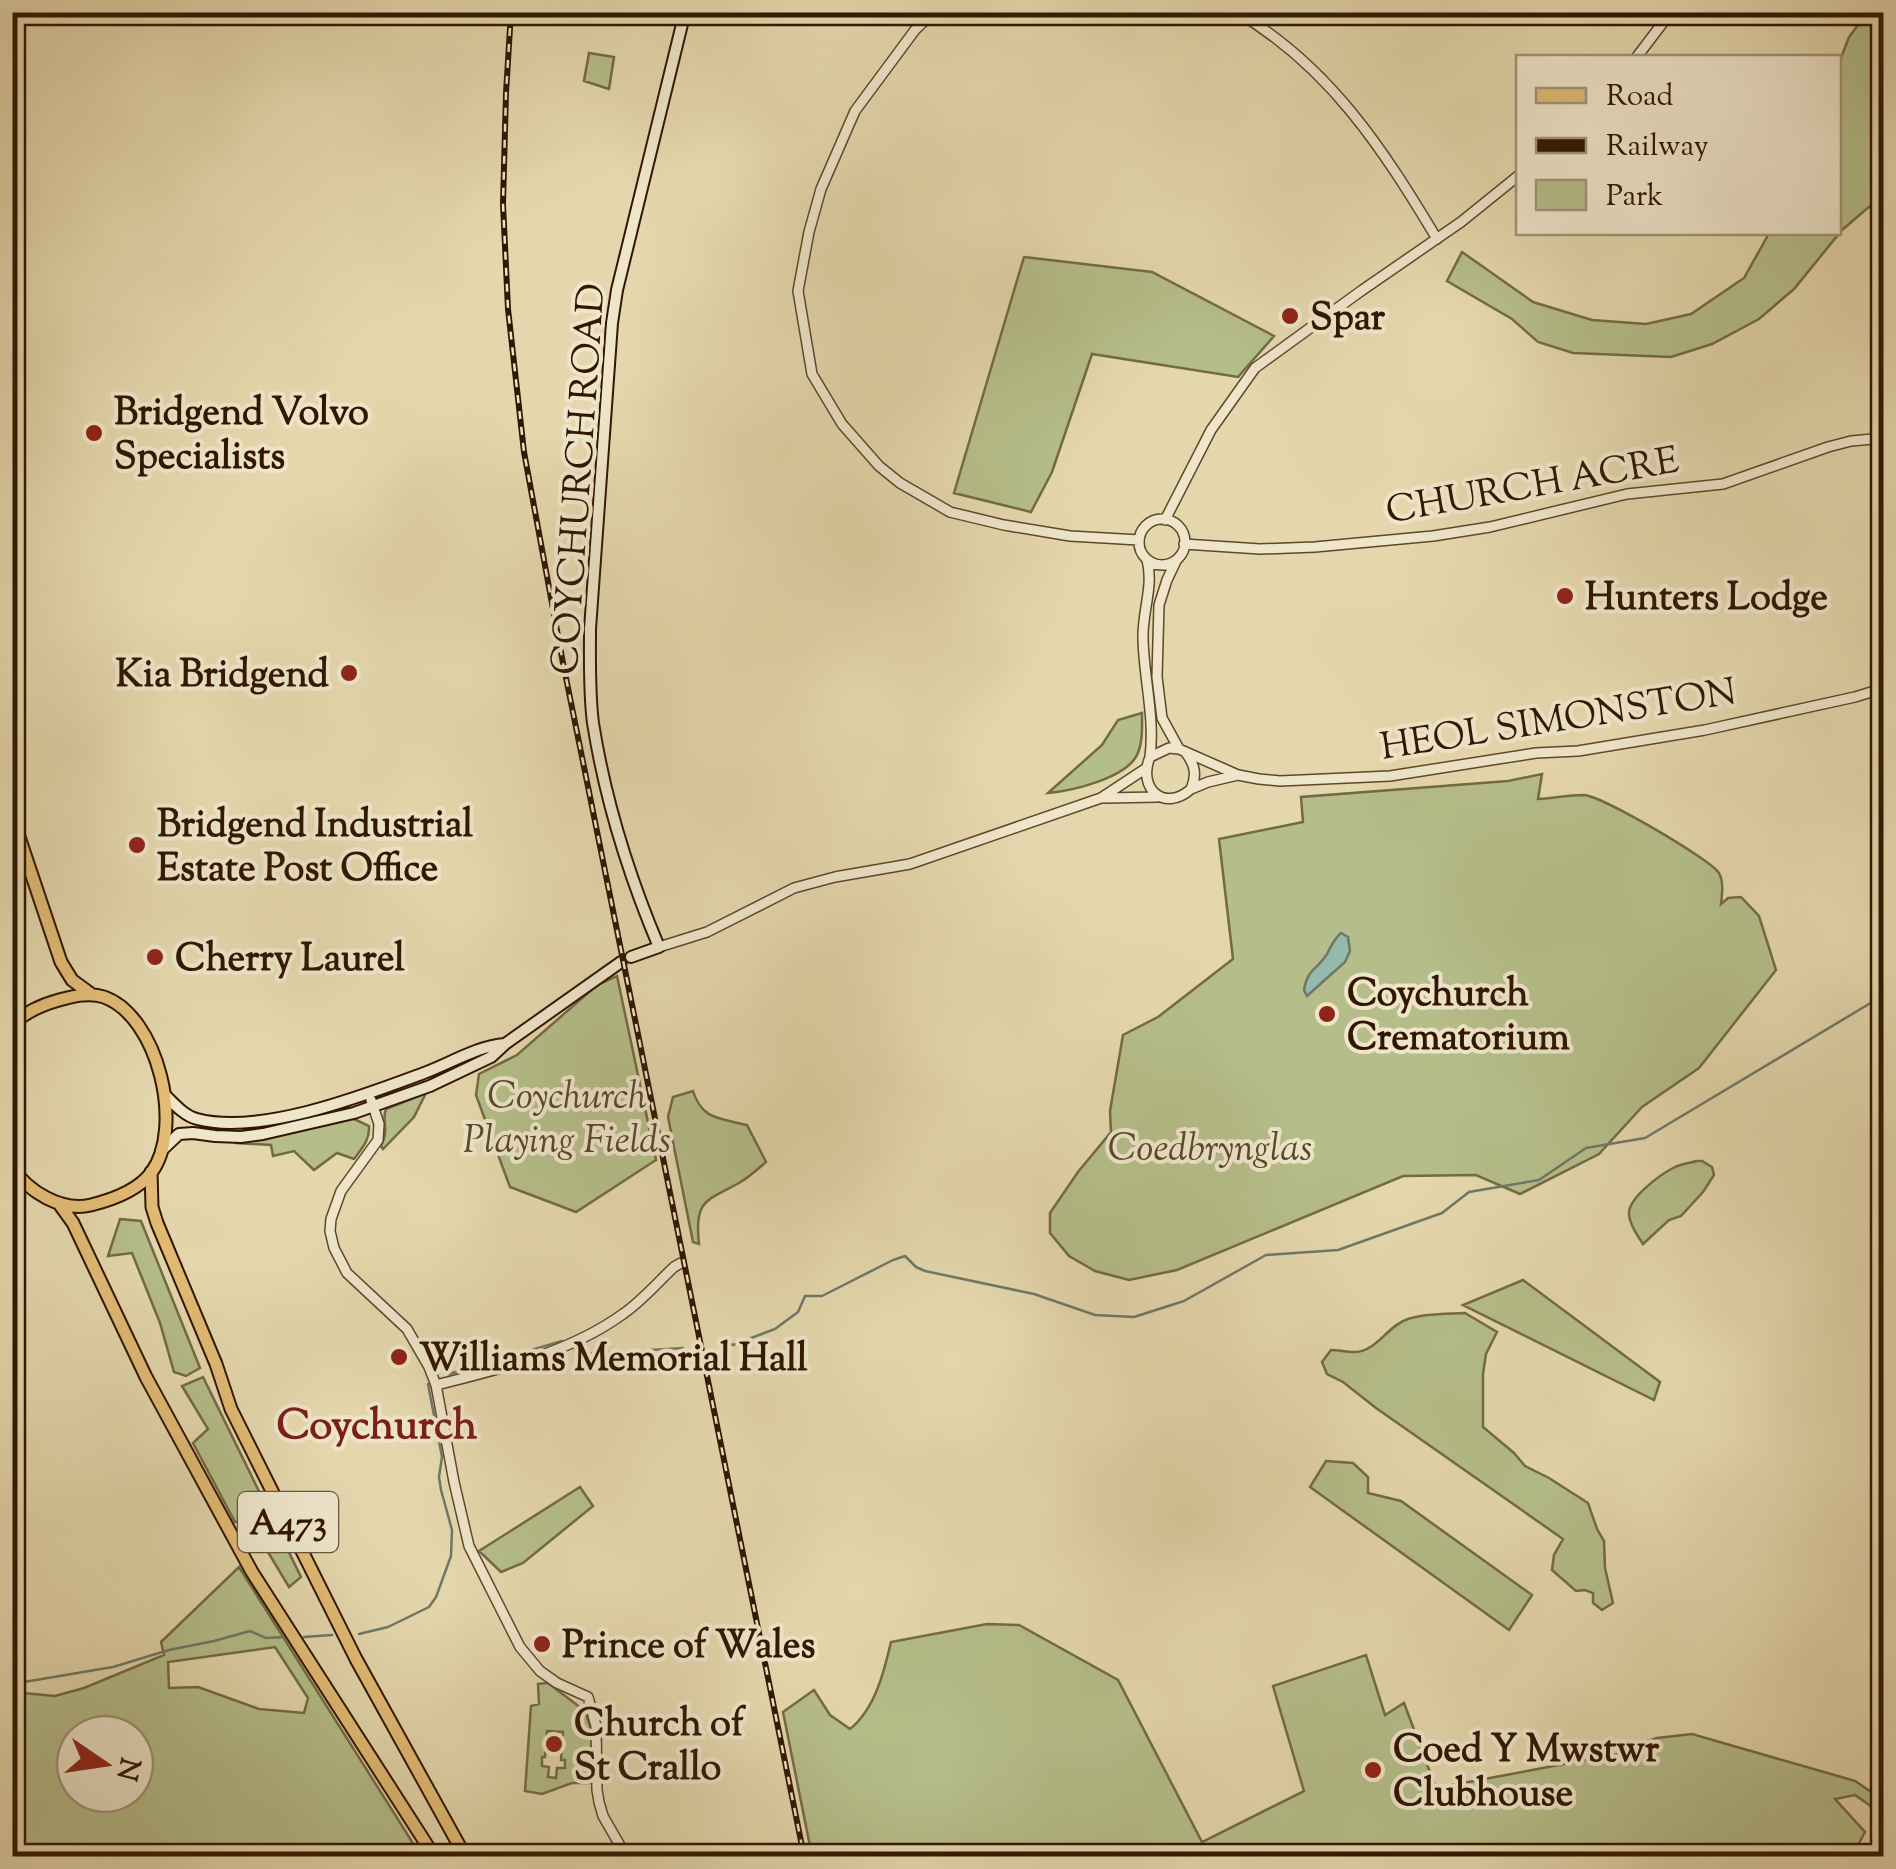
<svg xmlns="http://www.w3.org/2000/svg" width="1896" height="1869" viewBox="0 0 1896 1869" font-family="'Sorts Mill Goudy',serif">
<style>
.green{fill:#b5be8a;stroke:#736a45;stroke-width:2.5;fill-rule:evenodd}
.water{fill:#96b9ad;stroke:#6e7868;stroke-width:2.5}
.lines{fill:none;stroke-linecap:round;stroke-linejoin:round}
.stream{stroke:#6e7868;stroke-width:2.5}
.tertiary-casing{stroke:#5e472b;stroke-width:12}
.secondary-casing{stroke:#311700;stroke-width:14}
.primary-casing{stroke:#311700;stroke-width:15}
.tertiary{stroke:#eee5ca;stroke-width:9}
.secondary{stroke:#eee5ca;stroke-width:10}
.primary{stroke:#e2bc76;stroke-width:11}
.rail-casing{stroke:#311700;stroke-width:6}
.rail{stroke:#eee5ca;stroke-width:2.5;stroke-dasharray:8;stroke-linecap:butt}
.poi-dot{fill:#8f2418;stroke:#eee5ca;stroke-width:4}
.labels{text-anchor:middle;stroke-width:8;stroke-linejoin:round;paint-order:stroke}
.shield{fill:#eee5ca;stroke:#6a553d;stroke-width:2.5}
.shield-label{font-size:35px;font-weight:bold;fill:#311700}
.poi-label{font-size:38px;font-weight:bold;fill:#311700;stroke:#eee5ca;text-anchor:start}
.street-label{font-size:38px;fill:#311700;stroke:#eee5ca}
.park-label{font-size:38px;font-style:italic;fill:#594929;stroke:#eee5ca}
.quarter-label{font-size:42px;font-weight:bold;fill:#7a1f14;stroke:#eee5ca}
</style>
<rect width="100%" height="100%" fill="#e5d7ad"/>
<filter id="stains"><feTurbulence type="fractalNoise" baseFrequency=".002" numOctaves="4"/><feColorMatrix values="0 0 0 0 .2 0 0 0 0 .09 0 0 0 0 .02 0 0 0 .5 -.17"/></filter>
<radialGradient id="worn" r=".72"><stop offset=".6" stop-color="#630" stop-opacity="0"/><stop offset="1" stop-color="#630" stop-opacity=".3"/></radialGradient>
<path class="green" d="M1867,13h16v182l-41,35 -48,59 -35,30 -47,25 -41,13 -98,-4 -35,-11 -26,-23 -65,-38 15,-29 71,50 59,18 54,4 45,-10 53,-36 23,-41v-4l71,-1 1,-169 10,-26z
M589,53l25,4 -5,32 -25,-8z
M1024,257l128,15 122,64 -36,41 -146,-23 -40,118 -21,40 -77,-19z
M1142,713c0,14 1,29 -5,42 -11,23 -65,36 -89,38l54,-48 16,-25z
M1542,774l-4,25c15,-1 31,-4 46,-4 18,1 126,64 135,78 5,9 3,22 2,31l7,-6 13,-1 18,19 17,54 -77,98 -57,39 -43,47 -79,40 -44,-19 -73,1 -226,94 -48,10 -34,-9 -26,-15 -19,-23v-20l28,-41 33,-40 -1,-21 13,-76 35,-18 75,-58 -14,-120 84,-17 -2,-25 207,-16z
M617,976l39,184 -80,52 -66,-25 -34,-92 3,-21 38,-19 80,-70z
M693,1091c9,29 27,27 54,34l19,37c-8,7 -17,15 -27,21 -33,18 -45,17 -40,61l-6,-2 -25,-125 5,-20z
M426,1093l-12,24 -31,32 -2,-3c9,-17 0,-26 5,-37z
M352,1118l17,8c1,14 -7,22 -15,33l-17,-6 -23,17 -20,-19 -21,5 -2,-11 -36,-2z
M1697,1161h5l10,6 2,8 -11,17 -22,24 -12,4 -26,24c-6,-9 -13,-19 -14,-30 -1,-16 31,-39 44,-46 7,-4 16,-5 24,-7z
M120,1219l21,2 59,147 -14,8 -12,-4 -14,-49 -28,-70 -24,3z
M1523,1280l137,102 -6,18 -191,-95z
M1465,1313l32,19 -11,22 -3,20v53l31,26 11,13 24,12 39,25 9,26 7,12 1,27 8,35 -11,7 -9,-7v-10l-8,-3 -9,1 -24,-21 2,-15 9,-16 -187,-131 -33,-26 -16,-8 -5,-12 9,-12c7,0 16,2 24,2 21,0 33,-27 53,-33 18,-6 39,-5 57,-6z
M203,1377l98,200 -12,10 -41,-68 -13,3 -42,-79 15,-14 -26,-43z
M1326,1461l27,2 15,14v16l33,8 131,94 -23,35 -199,-143z
M580,1487l13,19 -70,57 -22,9 -22,-21z
M239,1567l182,289h-408v-164l42,4 29,-8 80,-33 -3,-13zM275,1647l33,51 -4,15 -45,-4 -61,-22 -29,1 -1,-26zM135,1734v60h-60v-60z
M987,1624l32,1 99,55 84,162 102,-51 -31,-105 93,-31 19,60 19,-12 32,85 182,-34v-3l39,-13 35,-4 163,47 28,19v56h-1071l-29,-144 31,-22 16,25 20,14c25,-20 34,-57 41,-87zM1855,1795l24,17 4,30 -26,5 8,-15 -30,-33z
M548,1683l37,28 7,21 -2,51h-18l-30,11 -17,-3 6,-85 8,-2 -1,-20zM547,1731l16,1 -2,28h4v8h-8l-1,10 -8,-1 1,-10 -7,-1v-9h3z"/>
<path class="water" d="M1341,933l7,4 2,14 -5,11 -38,34 -3,-6c3,-21 14,-21 23,-36 5,-9 6,-14 14,-21z"/>
<g class="lines">
<path class="stream" d="M720,1340l13,5 42,-16 23,-17 7,-16h17l71,-36 12,-4 11,11 9,4 109,23 61,21 39,2 50,-16 82,-46 72,-5 104,-37 27,-21 70,-12 47,-32 59,-10 239,-143
M575,1350l12,4 96,-6
M449,1374l113,-33
M359,1634l29,-7 41,-20 7,-10 15,-41 1,-26 -11,-40 -2,-13 3,-20 -14,-73
M304,1637l28,-2
M12,1684l101,-17 56,-17 45,-9 36,-10 16,7 20,-1"/>
<g class="tertiary-casing">
<path id="tertiary" d="M934,12l-19,18 -60,81 -34,78 -12,43 -11,59 14,83 30,50 37,42 21,17 50,29 54,13 66,11 69,4
M1237,12c93,55 146,137 200,227
M1636,58l35,-46
M1139 542a23 23 0 1 1 46 0a23 23 0 1 1-46 0Z
M1165,520l46,-90 44,-62 106,-77 100,-69 57,-46
M1184,544l76,5 55,-2 118,-11 57,-9 137,-33 96,-10 105,-37 23,-6 33,-3
M1147,560c7,26 -5,52 -4,79 1,40 12,79 7,118
M1176,561l-9,19 -8,25 -2,72 5,41 17,31
M1186,753c9,12 11,22 5,36 -27,24 -54,-1 -41,-32l19,-9 10,1 59,26 21,4 21,2 110,-5 146,-23 42,-2 127,-21 150,-33 29,-9
M1191,789l17,-7 30,-7
M1104,798l54,-1
M659,947l48,-15 87,-44 41,-11 75,-13 191,-66 44,-29
M371,1100l8,24 -1,16 -37,51 -10,28 -1,12 4,17 13,25 60,56 22,38 7,18 18,97 15,64 51,101 20,24 17,12 31,14 8,29 1,64 2,12 4,14 23,40
M436,1385c64,-16 133,-32 187,-71 19,-13 34,-31 51,-47l7,-4"/>
</g>
<g class="secondary-casing">
<path id="secondary" d="M631,957l28,-10c-30,-71 -54,-148 -66,-224 -4,-31 -3,-62 -3,-94l22,-306 5,-33 68,-278
M166,1096c9,9 19,20 31,23 63,17 168,-24 227,-46 27,-10 51,-26 80,-29
M161,1151l18,-17 14,-1 22,3 26,1 22,-3 91,-21 76,-27 61,-29 14,-13 116,-82"/>
</g>
<g class="primary-casing">
<path id="primary" d="M12,816l49,146 11,18 19,14
M12,1025c13,-13 29,-20 47,-25 15,-4 31,-8 45,-3 54,19 81,131 47,176 -13,17 -40,27 -60,32 -29,7 -63,-13 -79,-38
M151,1172l1,35 5,16 59,141 15,45 125,250 109,197
M60,1205l13,18 73,154 106,195 182,284"/>
</g>
<use href="#tertiary" class="tertiary"/>
<use href="#secondary" class="secondary"/>
<use href="#primary" class="primary"/>
<g class="rail-casing">
<path id="rail" d="M511,12l-5,81 -3,111 5,105 16,143 39,211 241,1193"/>
</g>
<use href="#rail" class="rail"/>
</g>
<g class="poi-dot">
<circle cx="1290" cy="316" r="10"/>
<circle cx="94" cy="433" r="10"/>
<circle cx="1565" cy="596" r="10"/>
<circle cx="349" cy="673" r="10"/>
<circle cx="137" cy="845" r="10"/>
<circle cx="155" cy="957" r="10"/>
<circle cx="1327" cy="1014" r="10"/>
<circle cx="399" cy="1357" r="10"/>
<circle cx="542" cy="1644" r="10"/>
<circle cx="554" cy="1744" r="10"/>
<circle cx="1373" cy="1770" r="10"/>
</g>
<g class="labels">
<rect class="shield" x="238" y="1492" width="100" height="60" rx="8"/>
<g class="shield-label">
<text x="288" y="1534">A473</text>
</g>
<g class="poi-label">
<text x="1310" y="329">Spar</text>
<text x="114" y="424">Bridgend Volvo<tspan x="114" dy="44">Specialists</tspan></text>
<text x="1585" y="609">Hunters Lodge</text>
<text x="329" y="686" text-anchor="end">Kia Bridgend</text>
<text x="157" y="836">Bridgend Industrial<tspan x="157" dy="44">Estate Post Office</tspan></text>
<text x="175" y="970">Cherry Laurel</text>
<text x="1347" y="1005">Coychurch<tspan x="1347" dy="44">Crematorium</tspan></text>
<text x="419" y="1370">Williams Memorial Hall</text>
<text x="562" y="1657">Prince of Wales</text>
<text x="574" y="1735">Church of<tspan x="574" dy="44">St Crallo</tspan></text>
<text x="1393" y="1761">Coed Y Mwstwr<tspan x="1393" dy="44">Clubhouse</tspan></text>
</g>
<g class="street-label">
<text transform="translate(577 479) rotate(-86)" y="13">COYCHURCH ROAD</text>
<text transform="translate(1532 484) rotate(-10)" y="13">CHURCH ACRE</text>
<text transform="translate(1558 718) rotate(-9)" y="13">HEOL SIMONSTON</text>
</g>
<g class="park-label">
<text x="567" y="1108">Coychurch<tspan x="567" dy="44">Playing Fields</tspan></text>
<text x="1210" y="1160">Coedbrynglas</text>
</g>
<g class="quarter-label">
<text x="377" y="1438">Coychurch</text>
</g>
</g>
<rect width="1896" height="1869" fill="none" stroke="#e5d7ad" stroke-width="50"/>
<rect x="15" y="15" width="1866" height="1839" fill="none" stroke="#311700" stroke-width="5"/>
<rect x="25" y="25" width="1846" height="1819" fill="none" stroke="#311700" stroke-width="2.5"/>
<rect x="1516" y="55" width="325" height="180" fill="#eee5ca" stroke="#a29379" stroke-width="2.5"/>
<rect x="1536" y="88" width="50" height="15" fill="#e2bc76" stroke="#a29379" stroke-width="2.5"/>
<text x="1606" y="105" font-size="30" fill="#311700">Road</text>
<rect x="1536" y="138" width="50" height="15" fill="#311700" stroke="#a29379" stroke-width="2.5"/>
<text x="1606" y="155" font-size="30" fill="#311700">Railway</text>
<rect x="1536" y="180" width="50" height="30" fill="#b5be8a" stroke="#a29379" stroke-width="2.5"/>
<text x="1606" y="205" font-size="30" fill="#311700">Park</text>
<g transform="translate(105 1764) rotate(103)"><circle r="48" fill="#eee5ca" stroke="#a29379" stroke-width="2.5"/>
<path d="M0-8L18 38L0 25L-18 38Z" fill="#8f2418"/>
<text y="-15" font-size="28" font-weight="bold" text-anchor="middle" fill="#311700">N</text>
</g>
<rect width="100%" height="100%" filter="url(#stains)"/>
<rect width="100%" height="100%" fill="url(#worn)"/>
</svg>
